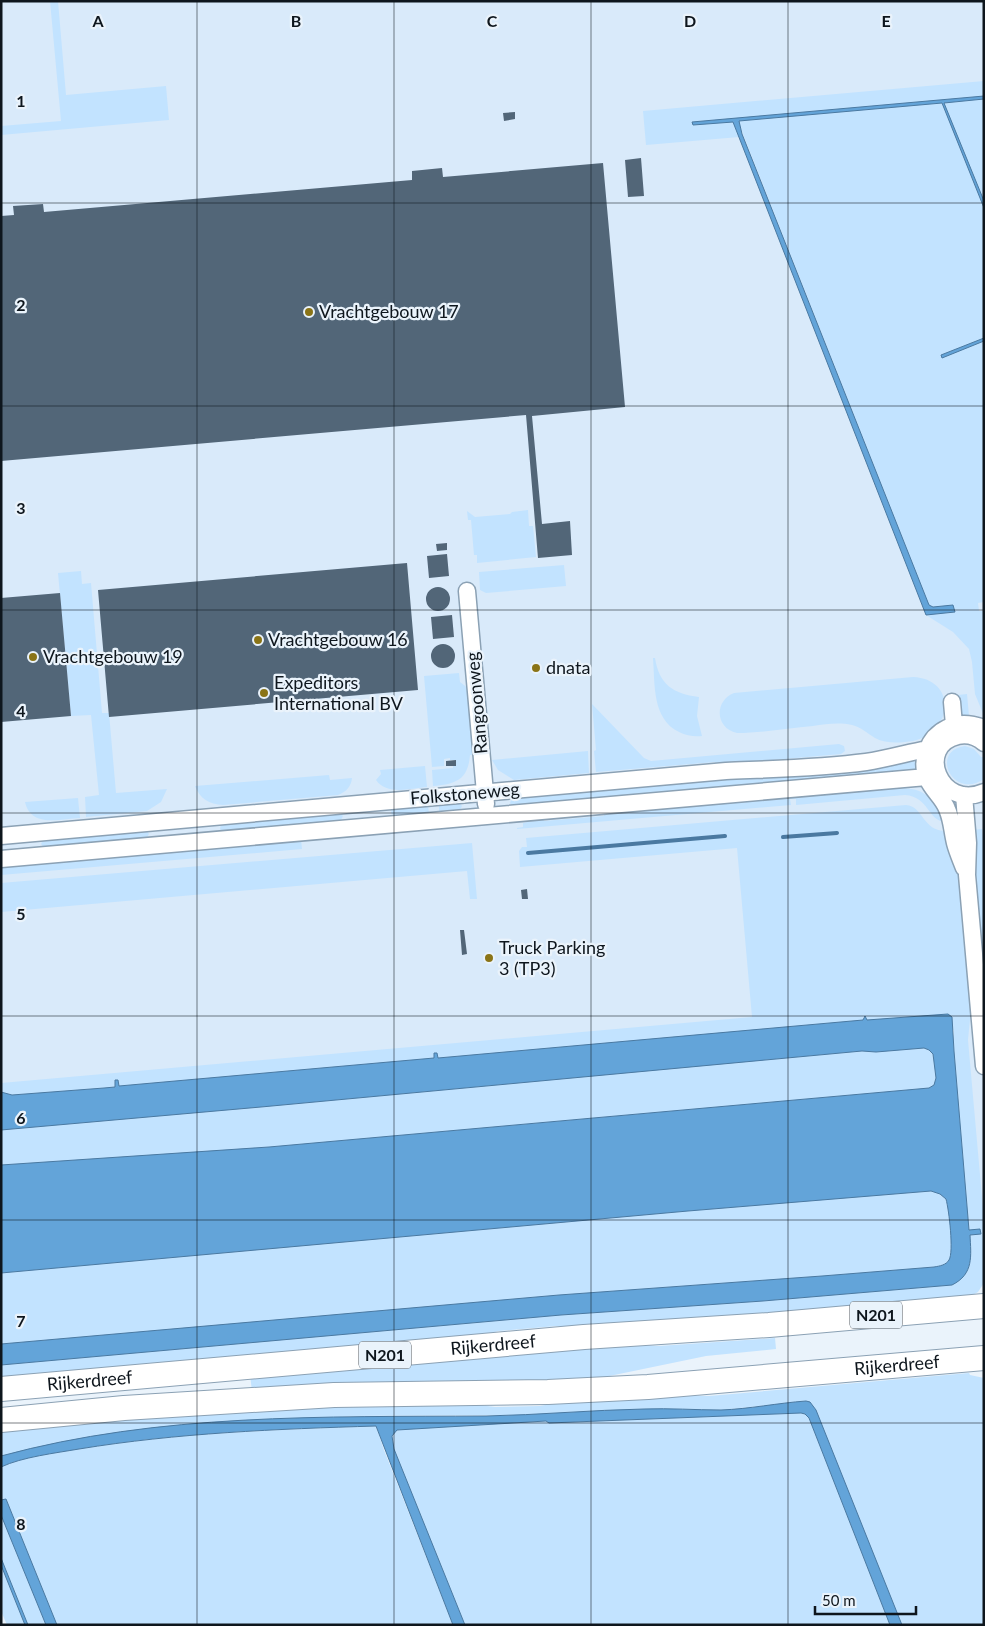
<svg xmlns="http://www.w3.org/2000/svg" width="985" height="1626" viewBox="0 0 985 1626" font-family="Lato,sans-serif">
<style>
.built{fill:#d9eafa}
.green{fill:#c2e3ff}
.water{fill:#63a4d9;stroke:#4a79a1}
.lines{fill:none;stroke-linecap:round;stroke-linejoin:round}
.stream{stroke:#4a79a1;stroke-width:4}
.building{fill:#526678}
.minor-casing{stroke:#8ba1b4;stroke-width:19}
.highway-casing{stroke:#8ba1b4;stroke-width:26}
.minor{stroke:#fff;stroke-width:16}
.highway{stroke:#fff;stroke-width:24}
.grid{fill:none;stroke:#0e161d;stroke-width:1;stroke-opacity:0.55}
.poi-dot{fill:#8a7417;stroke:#eaf3fb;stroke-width:2}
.labels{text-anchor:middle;stroke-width:4.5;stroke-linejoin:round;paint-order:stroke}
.shield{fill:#eaf3fb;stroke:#505860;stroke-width:1}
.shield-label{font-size:16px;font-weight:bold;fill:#0e161d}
.poi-label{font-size:18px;fill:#0e161d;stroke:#eaf3fb;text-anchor:start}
.street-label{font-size:18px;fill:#0e161d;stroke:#eaf3fb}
.grid-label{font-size:16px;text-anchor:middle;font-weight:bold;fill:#0e161d;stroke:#eaf3fb;stroke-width:4.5;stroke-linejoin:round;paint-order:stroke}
</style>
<rect width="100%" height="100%" fill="#eaf3fb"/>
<path class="built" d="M1,1h983v1261l-425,33 -558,49z"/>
<path class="green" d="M50,1h8l8,94 100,-9 3,34 -168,15v-9l60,-5z
M984,81v15l-291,26v3l40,-4 6,16 -93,8 -3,-34z
M984,99v102l-40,-98z
M942,103l42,105v130l-43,17 1,2 42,-16v261l-6,1 1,8h5v105l-9,-22 -3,-32 -3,-13 -16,-17 -27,-17 29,-3 -2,-7 -20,2 -4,-2 -190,-481v-3z
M528,510l1,16h4l3,31 -59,6v-8h-3l-3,-35h-3l-1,-9 8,6 35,-3 2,-2z
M564,565l2,21 -80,7 -6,-3 -1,-18z
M81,571l1,13 9,-1 11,130h7l7,80 51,-4 -6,13 -14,9 -61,6 -1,-20 14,-2 -8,-80 -20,1 -13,-143z
M653,658h2c4,26 18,36 44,39l-2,19 5,20c-7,1 -15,0 -23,-4 -27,-13 -24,-48 -26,-74z
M459,673l1,9 9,7 5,66h-4c-2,25 -14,29 -37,31l-1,-16 21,-2v-2l3,-1v-5h-6v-2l-6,1v7l-12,1 -8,-91z
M913,677c44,2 41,55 0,64 -12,2 -27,3 -38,-3 -8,-5 -14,-11 -23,-13 -13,-3 -26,-1 -39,1 -25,2 -51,7 -76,7 -22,-5 -23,-32 -3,-40z
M967,694l2,22 -9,1 -2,-22z
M592,704l52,54 7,3 188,-17 5,2 1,5 -4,3 -126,11v-3l-119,10 -2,-21 2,-1z
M965,746l9,3 7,8h3v22c-31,21 -55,-28 -19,-33z
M588,751l1,22 -75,7 -16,-10 -6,-10z
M918,761v10l-406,35 -2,-3 2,-5 4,-2z
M425,766l2,21c-16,1 -40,9 -51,-7l5,-6 -1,-4z
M329,775l1,5 22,-2c-1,9 -6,14 -14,17l-115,10c-14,-1 -23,-6 -28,-19z
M901,788c27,0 33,14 45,34 -19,-1 -16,-25 -41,-27l-109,10v-6h-6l1,6 -274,24v-1l6,-1v-4l13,-3v-2l7,-1 1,4 60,-5v-4z
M78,798l2,20c-20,1 -49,10 -55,-16z
M459,802l3,4 -2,4 -21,3v-10z
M428,804l1,10 -33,3 -5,-4 1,-4z
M906,805c18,1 16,28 43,26l11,53 11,125 -3,31 16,180v63l-6,9 -9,5 -371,32 -42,-3 -58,5 -9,3 -488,48v-17l560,-50 202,-14 189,-16c22,-15 19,-26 18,-50l10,-1 -11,-4 -15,-179v-21l-88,-10 -1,-4 -2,1 1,3 -426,38 -1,-5h-2v5l-316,28 -1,-6 -3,1v6l-103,8 -11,-3v-9l751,-66 -15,-169 -217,19 -1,-16 3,-4h5l-1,-9z
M340,813l3,3 -3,6 -117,10 -3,-3 1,-5z
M982,829l2,17v149l-12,-165z
M147,831l2,3 -3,5 -102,9 -3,-4 2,-4z
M301,839l1,10 -301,26v-10z
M472,843l5,56h-7l-3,-28 -466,41v-29z
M919,1047l8,2 6,5 3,24 -2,7 -5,3 -660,59 -268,18v-35l260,-23 601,-56 14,1z
M930,1191l8,1 8,7c3,11 8,52 3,61 -3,5 -9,6 -15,7l-112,9 -263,19 -558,49v-71l687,-62z
M775,1338l1,11 -70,7 -116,24 -338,12 -2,-18 347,-31 62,3z
M969,1373l1,2 14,3v247h-82l-96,-224 -84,9 -78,-1 -123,6 -171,1 -314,31 -35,9v-28l146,-13 301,-14 47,6 45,-1 38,-7 83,-4 48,1z
M801,1413l4,1 4,4 81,207h-425l-71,-176c-3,-8 -3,-13 3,-19l8,-2 141,-7 3,2z
M376,1426l8,24 69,175h-396l-50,-124 -1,-2 -5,1v-33c21,-10 55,-14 78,-18 98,-16 198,-19 297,-23z
M1,1515l45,110h-18l-27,-67z
M1,1565l24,60h-18l-6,-14z"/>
<path class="water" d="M984,96v3l-40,4 40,98v7l-42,-105 -203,18 3,13 187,471 4,2 20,-2 2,7 -29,3 -193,-493 -40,3 -1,-3z
M984,338v3l-42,17 -1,-3z
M948,1014l4,3 2,34 15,179 11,-1 1,5 -11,1c1,21 4,39 -18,50l-189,16 -202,14 -560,50v-21l558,-49 263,-19 112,-9c6,-1 12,-2 15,-7 5,-8 0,-50 -3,-61l-6,-5 -9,-3 -243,20 -687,62v-108l268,-18 660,-59 5,-3 2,-7 -3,-24 -4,-4 -5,-2 -48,4 -14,-1 -601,56 -260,23v-38l11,3 92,-7 11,-1v-7h3l1,6 315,-28v-5h3l1,5 425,-38 2,-4 2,4z
M806,1401l4,1 6,8 86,215h-12l-81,-207 -4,-4 -4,-1 -252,10 -3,-2 -149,9 -5,6 2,13 71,176h-12l-77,-199c-99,3 -199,7 -297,23 -23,4 -57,8 -78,18v-11c158,-43 323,-39 485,-40 53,-1 105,-6 158,-7 26,-1 51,1 77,1 28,-1 57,-7 85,-9z
M6,1499l51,126h-11l-45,-110v-15z
M1,1558l27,67h-3l-24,-60z"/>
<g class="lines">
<path class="stream" d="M783,837l54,-4
M528,853l197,-17"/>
</g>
<path class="building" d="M515,112v7l-11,2 -1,-8z
M641,158l3,38 -16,1 -3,-37z
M603,163l22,244 -93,9 10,108 28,-3 2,34 -34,3 -12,-143 -525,46v-245l13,-1 -1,-9 30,-2 1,8 368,-32v-9l30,-3 1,9z
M447,543v7l-10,1 -1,-7z
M447,554l2,22 -20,2 -2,-22z
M407,563l11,127 -309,27 -11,-127z
M426 599a12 12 0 1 1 24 0a12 12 0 1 1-24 0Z
M60,593l11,123 -70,6v-124z
M452,615l2,22 -21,2 -2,-22z
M431 656a12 12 0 1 1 24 0a12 12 0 1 1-24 0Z
M456,760v6h-10v-5z
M527,889l1,10h-6l-1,-9z
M460,930h4l3,24 -5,1z"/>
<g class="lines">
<g class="minor-casing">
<path id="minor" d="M467,591l19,213
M952,702l2,23
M984,743c-7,-6 -16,-9 -26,-7 -43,10 -18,75 26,56
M964,795l4,48 -1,32 17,191
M1,836l725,-65c47,-2 94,-3 140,-9 20,-3 41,-9 61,-13
M1,859l937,-83
M964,868c-3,-8 -7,-17 -9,-25 -3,-12 -3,-23 -8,-34 -4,-11 -14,-18 -19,-29 -9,-19 0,-43 19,-52 12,-6 24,-5 37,0"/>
</g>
<g class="highway-casing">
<g id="highway">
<path id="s1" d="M1,1389l583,-52 185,-12 215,-19"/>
<path id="s2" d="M1,1420l123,-12 210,-13 214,-3 100,-5 336,-29"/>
</g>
</g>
<use href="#minor" class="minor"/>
<use href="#highway" class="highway"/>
</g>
<path class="grid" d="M197,1v1624M394,1v1624M591,1v1624M788,1v1624M1,203h983M1,406h983M1,610h983M1,813h983M1,1016h983M1,1220h983M1,1423h983"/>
<g class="poi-dot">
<circle cx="309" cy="312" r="5"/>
<circle cx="258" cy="640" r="5"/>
<circle cx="33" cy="657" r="5"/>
<circle cx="536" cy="668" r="5"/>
<circle cx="264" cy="693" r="5"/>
<circle cx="489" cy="958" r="5"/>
</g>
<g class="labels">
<g class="shield">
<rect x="850" y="1301.5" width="52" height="27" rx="4"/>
<rect x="359" y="1341.5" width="52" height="27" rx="4"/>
</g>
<g class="shield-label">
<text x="876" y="1321">N201</text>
<text x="385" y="1361">N201</text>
</g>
<g class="poi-label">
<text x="319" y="318">Vrachtgebouw 17</text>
<text x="268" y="646">Vrachtgebouw 16</text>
<text x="43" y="663">Vrachtgebouw 19</text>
<text x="546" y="674">dnata</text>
<text x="274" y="689">Expeditors<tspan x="274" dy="21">International BV</tspan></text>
<text x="499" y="954">Truck Parking<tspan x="499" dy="21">3 (TP3)</tspan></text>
</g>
<g class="street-label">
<text transform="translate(477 703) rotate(-95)" y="6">Rangoonweg</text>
<text transform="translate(465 794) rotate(-5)" y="6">Folkstoneweg</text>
<text dy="6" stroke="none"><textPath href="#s1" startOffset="494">Rijkerdreef</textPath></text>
<text dy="6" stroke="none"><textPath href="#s2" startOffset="898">Rijkerdreef</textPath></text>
<text dy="6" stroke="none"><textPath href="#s1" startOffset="89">Rijkerdreef</textPath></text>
</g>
</g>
<g class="grid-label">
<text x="98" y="27">A</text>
<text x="296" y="27">B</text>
<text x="492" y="27">C</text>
<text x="690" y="27">D</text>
<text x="886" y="27">E</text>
<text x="21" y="107">1</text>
<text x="21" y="311">2</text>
<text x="21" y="514">3</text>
<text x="21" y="717">4</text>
<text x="21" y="920">5</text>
<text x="21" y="1124">6</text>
<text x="21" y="1327">7</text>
<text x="21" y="1530">8</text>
</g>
<rect width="985" height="1626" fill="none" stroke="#0e161d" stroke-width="5"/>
<path d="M815 1606v8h101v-8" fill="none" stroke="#0e161d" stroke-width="2.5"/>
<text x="822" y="1606" font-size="15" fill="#0e161d" stroke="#eaf3fb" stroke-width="4" paint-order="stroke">50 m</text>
</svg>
